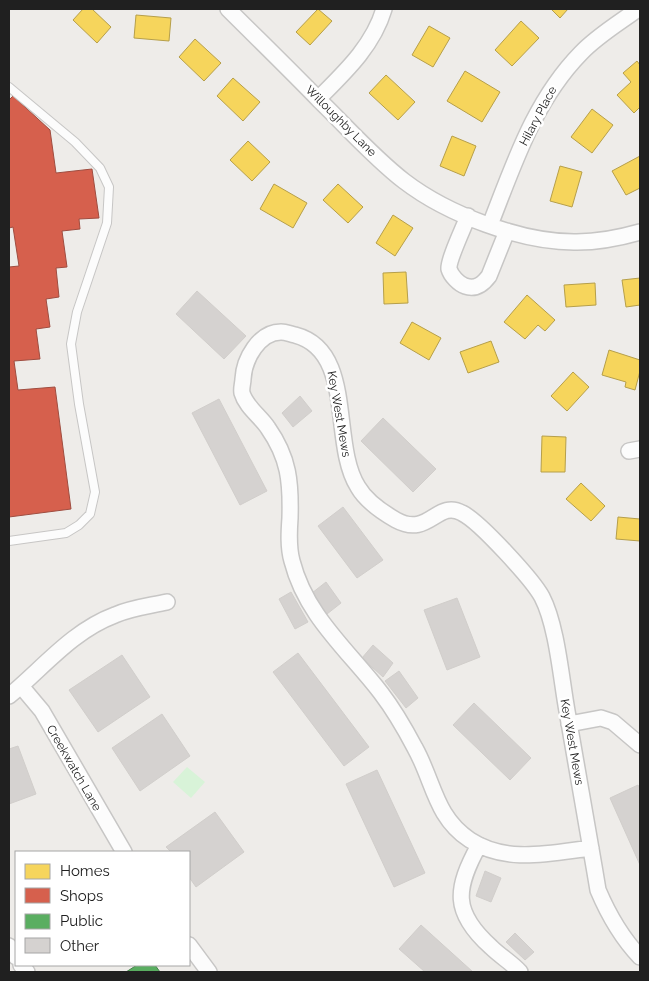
<svg xmlns="http://www.w3.org/2000/svg" width="649" height="981" viewBox="0 0 649 981" font-family="Raleway,sans-serif">
<style>
.park{fill:#d8f3d8}
.homes{fill:#f6d55c;stroke:#b69f4a}
.shops{fill:#d6604d;stroke:#9f4d40}
.public{fill:#5aae61;stroke:#49834e}
.building{fill:#d5d2d0;stroke:#d1cecb}
.lines{fill:none;stroke-linecap:round;stroke-linejoin:round}
.service-casing{stroke:#c7c6c5;stroke-width:10}
.minor-casing{stroke:#c7c6c5;stroke-width:18}
.service{stroke:#fcfcfc;stroke-width:8}
.minor{stroke:#fcfcfc;stroke-width:15}
.labels{text-anchor:middle;stroke-width:5;stroke-linejoin:round;paint-order:stroke}
.street-label{font-size:12px;fill:#202020;stroke:#fff}
</style>
<rect width="100%" height="100%" fill="#eeece9"/>
<path class="park" d="M187,767l18,15 -14,16 -18,-16z"/>
<path class="homes" d="M83,9h9l19,18 -14,16 -24,-23z
M318,9l14,12 -22,24 -14,-13z
M551,9h17l-8,9z
M136,15l35,3 -2,23 -35,-3z
M521,21l18,17 -27,28 -17,-16z
M429,26l21,12 -17,29 -21,-12z
M195,39l26,24 -17,18 -25,-24z
M637,61l3,4v42l-6,6 -17,-18 14,-13 -8,-9z
M465,71l35,21 -18,30 -35,-21z
M386,75l29,27 -17,18 -29,-27z
M233,78l27,24 -17,19 -26,-25z
M592,109l21,16 -21,28 -21,-16z
M452,136l24,10 -12,30 -24,-10z
M248,141l22,21 -18,19 -22,-21z
M640,156v32l-14,7 -14,-24z
M560,166l22,6 -10,35 -22,-6z
M274,184l33,19 -14,25 -33,-19z
M338,184l25,23 -15,16 -25,-23z
M393,215l20,13 -18,28 -19,-13z
M406,272l2,31 -24,1 -1,-31z
M640,278v27l-14,2 -4,-27z
M595,283l1,22 -30,2 -2,-22z
M527,295l28,25 -10,11 -7,-6 -13,14 -21,-17z
M412,322l29,16 -12,22 -29,-17z
M491,341l8,21 -31,11 -8,-21z
M609,350l31,10v11l-5,19 -10,-3 1,-5 -24,-7z
M573,372l16,15 -22,24 -16,-15z
M542,436l24,1 -1,35h-24z
M581,483l24,23 -14,15 -25,-22z
M618,517l22,2v22l-24,-2z"/>
<path class="shops" d="M13,96l37,34 6,43 36,-4 7,49 -20,1 1,10 -18,2 5,36 -11,1 3,29 -13,2 4,28 -14,2 4,30 -26,2 4,29 37,-3 16,122 -62,8v-250l10,-1 -6,-39 -4,1v-128z"/>
<path class="public" d="M137,965h18l5,7h-34z"/>
<path class="building" d="M197,291l49,45 -22,23 -48,-45z
M300,396l12,15 -19,16 -11,-14z
M219,399l48,92 -27,14 -48,-92z
M383,418l53,51 -23,23 -52,-51z
M343,507l40,53 -26,18 -39,-52z
M326,582l15,21 -14,11 -15,-21z
M291,592l17,30 -13,7 -16,-30z
M457,598l23,59 -33,13 -23,-60z
M373,645l20,18 -10,14 -21,-19z
M298,653l71,94 -25,19 -71,-94z
M122,655l28,42 -52,35 -29,-42z
M399,671l19,27 -12,10 -21,-27z
M474,703l57,55 -21,22 -57,-55z
M162,714l28,42 -50,35 -28,-43z
M18,746l18,48 -27,10v-55z
M377,770l48,103 -31,14 -48,-103z
M638,785l2,4v76l-30,-67z
M215,812l29,40 -48,35 -7,-10v-25h-18l-5,-5z
M485,871l16,7 -10,24 -15,-6z
M421,925l52,47h-48l-26,-23z
M515,933l19,19 -9,8 -19,-18z"/>
<g class="lines">
<g class="service-casing">
<path id="service" d="M9,87l66,55 25,26 9,19 -2,36 -30,89 -6,32 8,60 16,88 -5,22 -11,11 -13,8 -57,8"/>
</g>
<g class="minor-casing">
<path id="minor" d="M228,9c30,30 61,60 91,91 28,27 54,57 85,81 43,33 118,62 173,61 21,0 42,-4 63,-10
M318,99c27,-27 55,-53 66,-90
M468,216c-4,11 -20,44 -19,53 2,7 10,15 16,17 11,4 18,-2 24,-10l18,-45
M490,225c24,-61 44,-124 91,-172 16,-17 38,-30 57,-44
M629,451l11,-2
M21,686l21,25 82,141
M9,696c34,-28 63,-65 106,-81 16,-7 34,-9 52,-13
M569,724l32,-6 12,4 27,23
M479,845c-24,44 -27,67 12,102 9,9 21,16 29,25
M591,848c-41,5 -84,16 -121,-8 -35,-23 -36,-58 -55,-92 -10,-19 -21,-38 -34,-55 -33,-43 -75,-77 -89,-132 -4,-14 -3,-29 -2,-43 1,-36 -1,-60 -22,-90 -7,-11 -22,-21 -26,-35 -1,-5 1,-10 1,-14 1,-20 16,-47 38,-47 5,0 9,2 14,3 61,16 35,108 63,152 8,14 24,25 38,33 33,18 41,-21 66,-7 17,8 71,67 80,84 15,29 19,81 25,114 10,59 21,119 31,179 11,26 23,47 42,67
M189,945l20,27
M9,946l7,11
M21,965l6,7"/>
</g>
<use href="#service" class="service"/>
<use href="#minor" class="minor"/>
</g>
<g class="labels">
<g class="street-label">
<text transform="translate(538 116) rotate(-62)" y="4">Hilary Place</text>
<text transform="translate(341 121) rotate(45)" y="4">Willoughby Lane</text>
<text transform="translate(339 414) rotate(80)" y="4">Key West Mews</text>
<text transform="translate(572 742) rotate(80)" y="4">Key West Mews</text>
<text transform="translate(74 768) rotate(60)" y="4">Creekwatch Lane</text>
</g>
</g>
<rect width="649" height="981" fill="none" stroke="#202020" stroke-width="20"/>
<rect x="15" y="851" width="175" height="115" fill="#ffffff" stroke="#a6a6a6"/>
<rect x="25" y="864" width="25" height="15" fill="#f6d55c" stroke="#a6a6a6"/>
<text x="60" y="876" font-size="15" fill="#202020">Homes</text>
<rect x="25" y="888" width="25" height="15" fill="#d6604d" stroke="#a6a6a6"/>
<text x="60" y="901" font-size="15" fill="#202020">Shops</text>
<rect x="25" y="914" width="25" height="15" fill="#5aae61" stroke="#a6a6a6"/>
<text x="60" y="926" font-size="15" fill="#202020">Public</text>
<rect x="25" y="938" width="25" height="15" fill="#d5d2d0" stroke="#a6a6a6"/>
<text x="60" y="951" font-size="15" fill="#202020">Other</text>
</svg>
